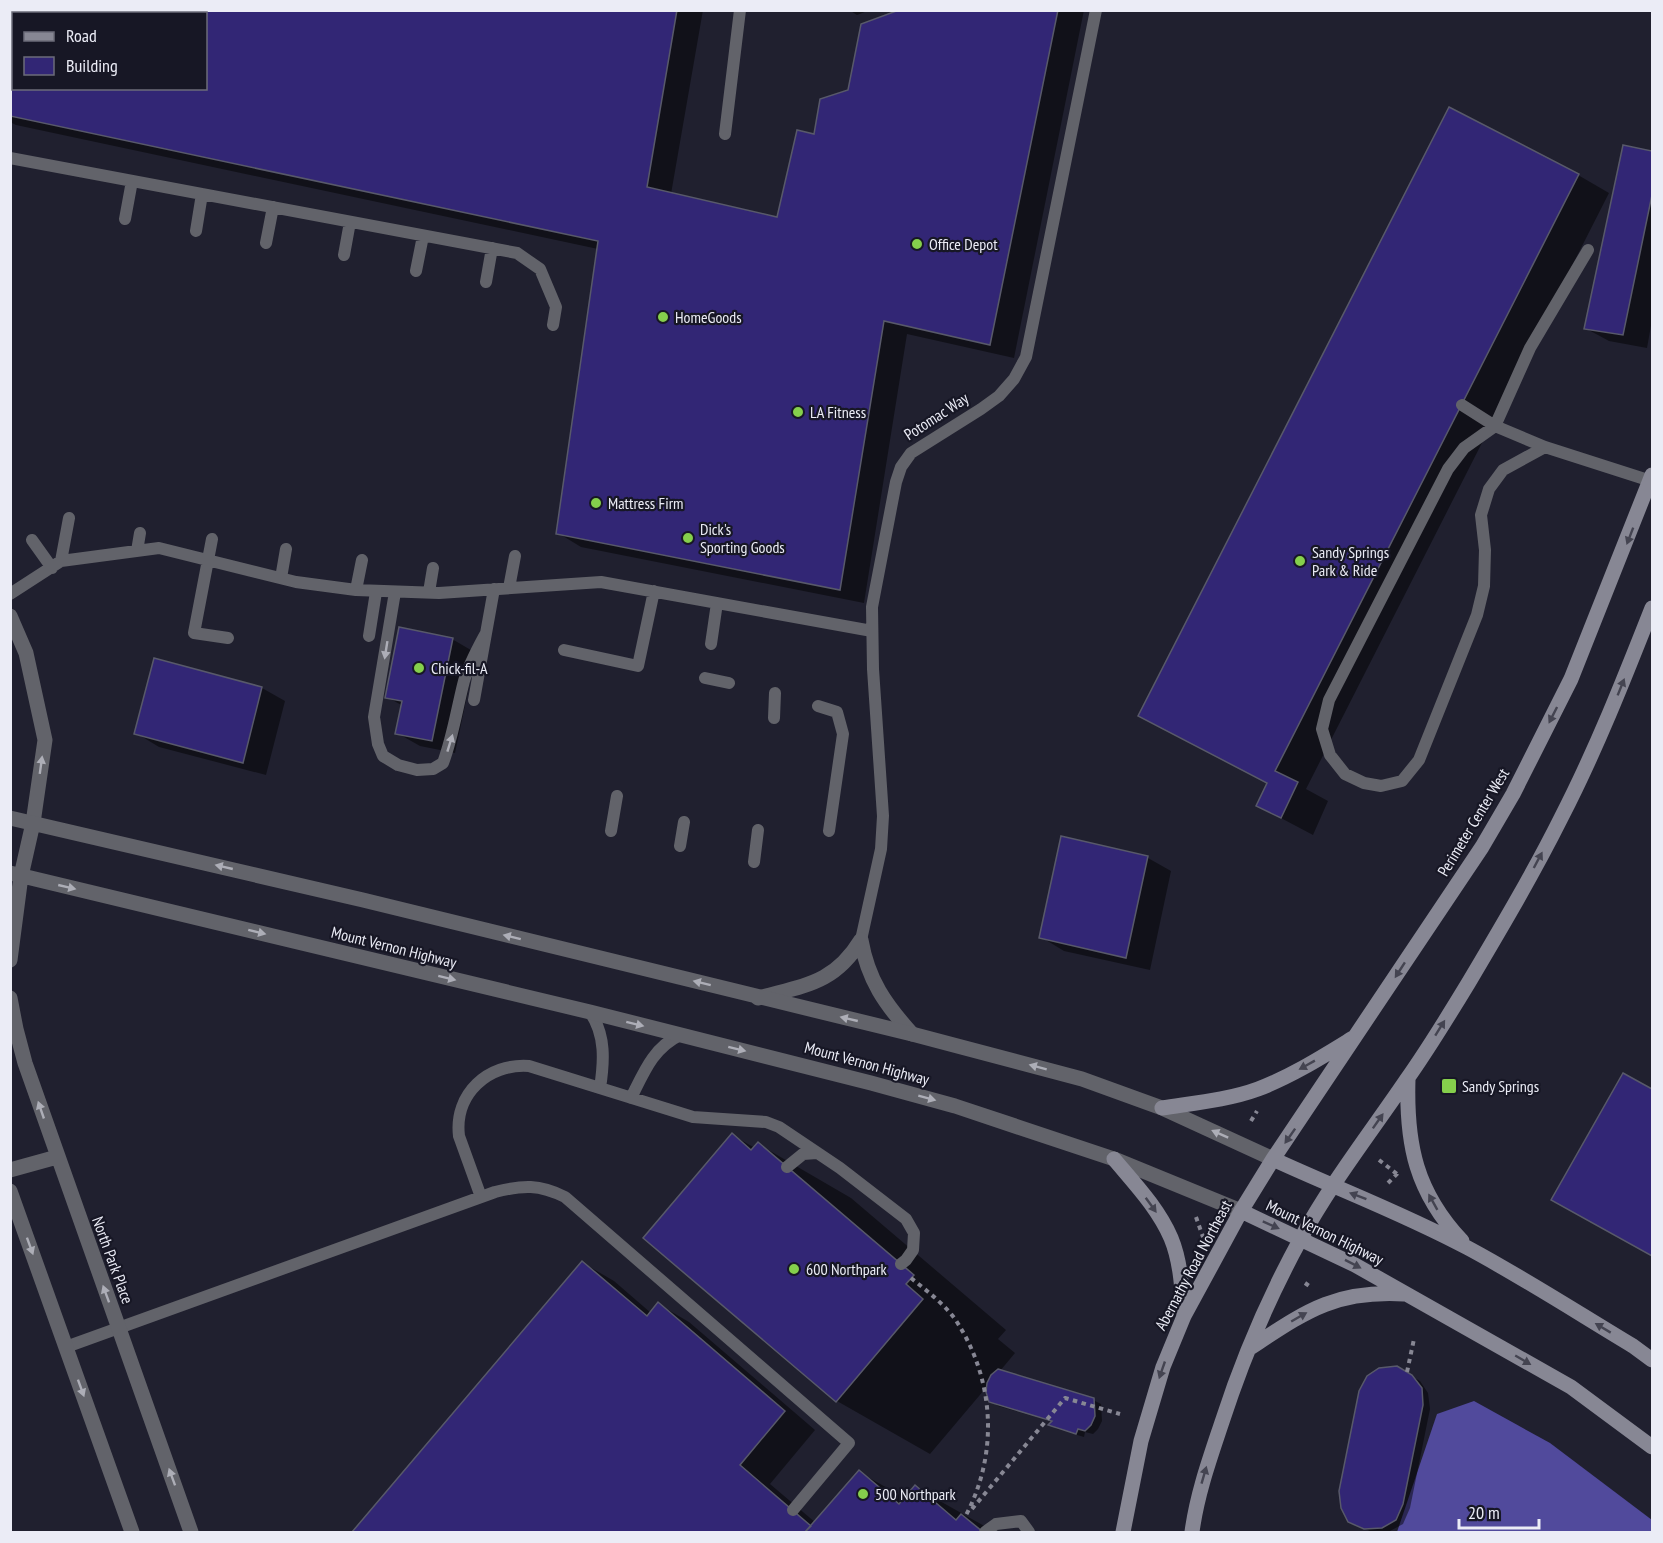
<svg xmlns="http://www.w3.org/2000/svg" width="1663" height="1543" viewBox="0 0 1663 1543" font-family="'PT Sans Narrow',sans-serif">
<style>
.forest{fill:#514a9c}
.shadow{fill:#0007}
.building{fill:#322675;stroke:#58596a;stroke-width:1.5}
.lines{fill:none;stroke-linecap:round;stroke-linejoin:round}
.path{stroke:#878794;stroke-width:4;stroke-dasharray:4.5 4.5;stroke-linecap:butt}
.service{stroke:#62636a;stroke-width:12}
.minor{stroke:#62636a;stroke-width:15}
.tertiary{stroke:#62636a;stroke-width:15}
.secondary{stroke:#878794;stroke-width:15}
.oneway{fill:#444451}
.oneway2{fill:#adaeb7}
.poi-dot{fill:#85cf4c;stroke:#171725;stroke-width:2}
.labels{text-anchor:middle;stroke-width:4.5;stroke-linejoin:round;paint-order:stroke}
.poi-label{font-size:16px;fill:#ebecf6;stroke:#171725;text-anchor:start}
.street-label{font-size:16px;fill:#ebecf6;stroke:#171725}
</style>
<rect width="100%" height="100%" fill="#20202f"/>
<path class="forest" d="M1474,1401l76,42 102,77v12h-255l40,-118z"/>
<path class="shadow" d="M10,10l4,4v74h192v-74l-144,-4h641l-32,184 107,24 37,-82 35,-45 53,-81h181l-70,348 -107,-24 -43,269 -283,-56 -23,-14 40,-284 -582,-124 -6,-3z
M849,10h21l-13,5z
M1624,147l28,6v167l-5,28 -38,-7 -24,-13z
M1578,175l31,18 -303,596 22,12 -15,34 -55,-29 11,-22 -129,-68z
M452,639l24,14 -21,100 -35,-7 -23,-13 6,-27 -16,-9z
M262,688l23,13 -19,74 -107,-28 -23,-14z
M1148,858l23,13 -21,99 -86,-19 -23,-14z
M1623,1075l29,16v164l-68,-38z
M732,1135l23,13 3,-4 93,54 155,132 -8,9 17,14 -15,18 93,29 8,4 1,17 -4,8 -5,5 -8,-2 -1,5 -27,-8 -6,-4 2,-3 -55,-16 -7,-5 -1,-18 -60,71 -93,-53z
M583,1263l31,18 37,32 7,-9 31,18 126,108 -45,54 46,39 43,-51 46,26 10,-11 80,45h-641z
M1397,1368l23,13 8,12 2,16 -20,99 -7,16 -13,7 -18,1 -15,-7z"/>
<path class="building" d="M10,10h36l14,4h-46v74h192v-74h-146l1,-4h616l-30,177 130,30 20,-87 17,4 6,-35 28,-9 13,-66 38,-14h159l-68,335 -106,-24 -44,269 -284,-56 42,-293 -588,-125z
M1449,107l130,67 -304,597 23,11 -17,36 -25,-12 11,-23 -129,-67z
M1623,145l29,6v44l-29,140 -39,-6z
M399,627l54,11 -21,103 -37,-7 7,-33 -17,-3z
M154,658l108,29 -19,76 -109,-29z
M1061,836l87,20 -22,102 -87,-20z
M1623,1073l29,16v167l-101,-56z
M732,1133l19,17 7,-8 156,133 -8,9 17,15 -87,103 -193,-164z
M582,1261l65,55 11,-14 127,109 -45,54 71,61 -6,6h-453z
M1397,1366l15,9 10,13 1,17 -20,99 -7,16 -14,8 -18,1 -16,-7 -7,-14 -2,-17 20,-100 8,-15 12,-8z
M998,1369l96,29 1,18 -4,9 -6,6 -7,-2 -2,5 -28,-9 4,-4 -63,-19 -3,-10 1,-9 4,-8z
M859,1470l40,34 16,-19 41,35 5,-6 22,18h-178z"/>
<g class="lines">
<path class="path" d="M1251,1121l6,-10
M1379,1160l18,14
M1388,1183l10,-10
M1196,1217l7,20
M911,1278c16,13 32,25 44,41 40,60 44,135 10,198
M1305,1283l7,5
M1407,1372l7,-33
M972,1509l93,-111 55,16"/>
<path class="service" d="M725,134l15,-124
M10,158l507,95 23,16 16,38 -3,18
M125,219l7,-38
M196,231l6,-37
M266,243l7,-36
M344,255l6,-33
M416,271l7,-35
M486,282l6,-34
M1462,405l33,21 50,21 106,34
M1545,447l-42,23 -14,19 -8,26 4,35 -1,36 -7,29 -58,145 -17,21 -21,5 -17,-3 -19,-9 -15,-19 -8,-26 7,-29 119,-231 16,-21 31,-22 35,-78 58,-98
M212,539l-18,94 34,5
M32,540l20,28
M137,551l3,-18
M61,561l8,-43
M281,578l5,-29
M509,588l6,-32
M356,590l6,-30
M395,592l-21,125 4,27 5,12 15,9 19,5 16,-1 10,-6c10,-27 14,-55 21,-82 5,-17 14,-33 22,-48
M429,592l4,-24
M10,594l51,-33 98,-13 137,34 60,8 83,3 162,-11 271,49
M369,636l7,-44
M711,644l6,-41
M564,650l74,16 16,-75
M705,678l24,5
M474,700l20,-111
M818,706l19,6 6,22 -14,97
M774,718l1,-25
M611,831l6,-35
M680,846l4,-24
M754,862l4,-32
M861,940l20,-91 2,-33 -10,-147 -1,-62 24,-125 5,-15 10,-14 70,-44 18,-13 15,-17 12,-22 70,-347
M590,1012c16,23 14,50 10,76
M631,1098c13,-26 22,-50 49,-63
M787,1167l16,-13 14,-1
M481,1197l-22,-61c-5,-42 29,-73 70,-70l164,51 73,5 13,5 61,41 66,51 8,14 -1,17 -7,10 -5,4
M66,1347l429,-155c28,-7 44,-8 70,5l284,246 -56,67
M985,1532l11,-8 25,-3 8,11"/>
<path class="minor" d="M10,616l16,37 19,87 -12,83
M861,940c7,40 24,64 51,94
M758,998c47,-13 76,-14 103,-58"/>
<path class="tertiary" d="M10,818l353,82 549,134 170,45 80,29 111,51
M10,873l580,139 281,71 84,23 159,53 127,52
M10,960l11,-84 12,-53
M10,998l6,31 9,34 166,469
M10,1170l47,-13
M10,1191l122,341"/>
<path class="secondary" d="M1408,1079c-2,66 8,113 54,162
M1162,1108c32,-5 66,-8 96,-19 34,-13 64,-32 95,-51
M1114,1159c21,25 44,49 57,79 10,24 11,52 13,78
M1273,1159c65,30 132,55 195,89 56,30 110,65 165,98l19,14
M1241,1211l114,54 216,122 81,60
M1250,1348c55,-36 84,-58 154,-54
M1123,1532l18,-91 22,-74 21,-51 57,-105 32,-52 209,-312 31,-53 58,-115 81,-204
M1192,1532c5,-38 18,-74 30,-110 20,-62 47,-125 78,-182 31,-57 71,-108 107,-161 22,-31 42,-64 62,-97 32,-54 64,-108 92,-164 35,-68 63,-139 91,-210"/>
</g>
<defs><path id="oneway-solid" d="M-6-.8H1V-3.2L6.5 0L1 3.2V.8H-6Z" transform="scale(1.5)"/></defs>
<g class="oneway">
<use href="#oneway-solid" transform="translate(1630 536) rotate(111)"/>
<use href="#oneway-solid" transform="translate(1621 687) rotate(-68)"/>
<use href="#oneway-solid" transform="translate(1553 715) rotate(117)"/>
<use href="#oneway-solid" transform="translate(1538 860) rotate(-62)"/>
<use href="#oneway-solid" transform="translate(1400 970) rotate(123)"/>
<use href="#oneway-solid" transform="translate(1440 1028) rotate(-58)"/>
<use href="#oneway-solid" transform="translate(1307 1065) rotate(151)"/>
<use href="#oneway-solid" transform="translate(1378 1121) rotate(-55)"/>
<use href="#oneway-solid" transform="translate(1290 1136) rotate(125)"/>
<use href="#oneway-solid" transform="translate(1358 1196) rotate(-159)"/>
<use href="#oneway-solid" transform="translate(1433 1202) rotate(-119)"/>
<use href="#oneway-solid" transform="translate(1151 1205) rotate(54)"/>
<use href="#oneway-solid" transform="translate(1271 1225) rotate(24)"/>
<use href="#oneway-solid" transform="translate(1353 1264) rotate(27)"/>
<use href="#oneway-solid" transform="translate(1299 1317) rotate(-30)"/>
<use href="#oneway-solid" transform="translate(1603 1328) rotate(-149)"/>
<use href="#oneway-solid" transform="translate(1523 1360) rotate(30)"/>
<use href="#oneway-solid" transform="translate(1162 1370) rotate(109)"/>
<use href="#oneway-solid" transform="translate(1204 1475) rotate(-74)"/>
</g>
<g class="oneway2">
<use href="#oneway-solid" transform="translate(386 650) rotate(99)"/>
<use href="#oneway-solid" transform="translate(450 743) rotate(-73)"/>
<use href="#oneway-solid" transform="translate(41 765) rotate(-82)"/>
<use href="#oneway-solid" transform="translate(224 867) rotate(-167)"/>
<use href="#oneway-solid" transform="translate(67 887) rotate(13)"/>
<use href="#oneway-solid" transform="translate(257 932) rotate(14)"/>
<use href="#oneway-solid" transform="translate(512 937) rotate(-166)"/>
<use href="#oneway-solid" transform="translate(447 978) rotate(14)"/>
<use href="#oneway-solid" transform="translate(702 983) rotate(-166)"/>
<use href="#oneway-solid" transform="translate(849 1019) rotate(-167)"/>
<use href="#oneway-solid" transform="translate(635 1024) rotate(14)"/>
<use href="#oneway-solid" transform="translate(737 1049) rotate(14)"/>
<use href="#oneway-solid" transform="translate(1038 1067) rotate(-165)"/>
<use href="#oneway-solid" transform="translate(927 1098) rotate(15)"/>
<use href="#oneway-solid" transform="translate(41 1110) rotate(-109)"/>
<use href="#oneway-solid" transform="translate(1220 1134) rotate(-156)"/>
<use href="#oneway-solid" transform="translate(30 1246) rotate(70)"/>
<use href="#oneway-solid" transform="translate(106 1294) rotate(-110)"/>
<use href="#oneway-solid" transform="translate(81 1388) rotate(70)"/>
<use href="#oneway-solid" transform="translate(172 1477) rotate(-110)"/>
</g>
<g class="poi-dot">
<circle cx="917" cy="244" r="6"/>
<circle cx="663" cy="317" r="6"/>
<circle cx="798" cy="412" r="6"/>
<circle cx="596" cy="503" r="6"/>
<circle cx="688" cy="538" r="6"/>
<circle cx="1300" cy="561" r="6"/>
<circle cx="419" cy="668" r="6"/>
<rect x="1441" y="1078" width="16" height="16" rx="3"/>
<circle cx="794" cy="1269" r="6"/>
<circle cx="863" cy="1494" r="6"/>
</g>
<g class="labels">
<g class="poi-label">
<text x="929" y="250">Office Depot</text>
<text x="675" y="323">HomeGoods</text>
<text x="810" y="418">LA Fitness</text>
<text x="608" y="509">Mattress Firm</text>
<text x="700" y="535">Dick's<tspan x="700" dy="18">Sporting Goods</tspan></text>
<text x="1312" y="558">Sandy Springs<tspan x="1312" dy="18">Park &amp; Ride</tspan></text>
<text x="431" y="674">Chick-fil-A</text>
<text x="1462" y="1092">Sandy Springs</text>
<text x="806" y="1275">600 Northpark</text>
<text x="875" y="1500">500 Northpark</text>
</g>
<g class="street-label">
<text transform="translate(936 416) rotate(-33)" y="6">Potomac Way</text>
<text transform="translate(1473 822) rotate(-59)" y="6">Perimeter Center West</text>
<text transform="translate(394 947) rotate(14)" y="6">Mount Vernon Highway</text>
<text transform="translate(867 1063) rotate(15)" y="6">Mount Vernon Highway</text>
<text transform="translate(1325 1232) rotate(26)" y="6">Mount Vernon Highway</text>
<text transform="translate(113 1260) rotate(70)" y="6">North Park Place</text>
<text transform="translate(1193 1265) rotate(-62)" y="6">Abernathy Road Northeast</text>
</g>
</g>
<rect width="1663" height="1543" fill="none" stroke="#ebecf6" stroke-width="24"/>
<rect x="12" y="12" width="195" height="78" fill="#171725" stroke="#6c6c79" stroke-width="1.5"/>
<rect x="24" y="32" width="30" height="9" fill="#878794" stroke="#6c6c79" stroke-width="1.5"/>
<text x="66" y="42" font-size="18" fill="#ebecf6">Road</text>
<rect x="24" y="57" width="30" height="18" fill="#322675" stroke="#6c6c79" stroke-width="1.5"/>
<text x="66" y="72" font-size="18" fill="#ebecf6">Building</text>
<path d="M1459 1519v9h80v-9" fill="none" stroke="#ebecf6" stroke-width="3"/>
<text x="1468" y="1519" font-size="18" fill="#ebecf6" stroke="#171725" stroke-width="4.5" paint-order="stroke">20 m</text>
</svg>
